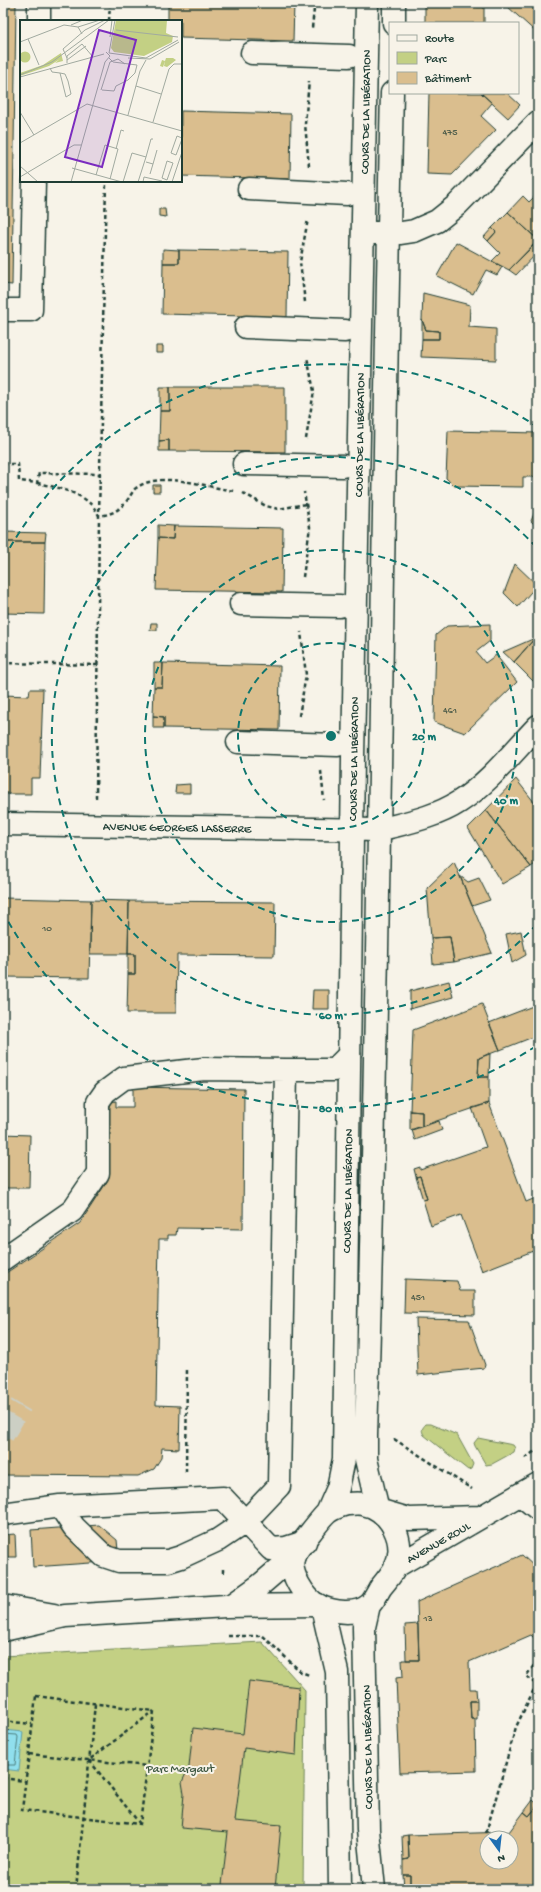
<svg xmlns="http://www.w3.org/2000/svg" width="541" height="1892" viewBox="0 0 541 1892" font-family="'Gochi Hand',sans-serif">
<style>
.green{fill:#c3d084;stroke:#71865c}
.water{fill:#90dfed;stroke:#639ea3}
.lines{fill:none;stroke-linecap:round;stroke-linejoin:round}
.shore{stroke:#4c7e7e;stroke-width:1}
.building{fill:#dabe8e;stroke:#1f3d34;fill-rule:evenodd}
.minor-tunnel{stroke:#cccfc4;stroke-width:22;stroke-dasharray:22 11;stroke-linecap:butt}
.minor-casing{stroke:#1f3d34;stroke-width:25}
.major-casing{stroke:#1f3d34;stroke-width:25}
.path{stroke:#1f3d34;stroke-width:2.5;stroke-dasharray:4 3;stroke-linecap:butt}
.minor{stroke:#f7f3e8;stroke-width:22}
.major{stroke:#f7f3e8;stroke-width:22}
.ring{fill:none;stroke:#0f766e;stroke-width:2;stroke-dasharray:7 5}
.labels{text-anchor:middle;stroke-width:4;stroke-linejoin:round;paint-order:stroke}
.number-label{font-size:10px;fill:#4e5d4a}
.street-label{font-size:12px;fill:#1f3d34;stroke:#f7f3e8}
.park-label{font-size:12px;fill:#405a44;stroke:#f7f3e8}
.inset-road{fill:none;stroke:#a1aaa0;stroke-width:1}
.view{fill:#7b2cbf;fill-opacity:0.15;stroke:#7b2cbf;stroke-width:2}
.inset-edge{fill:none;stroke:#1f3d34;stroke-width:2}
.centre{fill:#0f766e;stroke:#f7f3e8;stroke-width:2}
.ring-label{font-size:12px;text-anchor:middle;font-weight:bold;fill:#0f766e;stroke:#f7f3e8;stroke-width:4;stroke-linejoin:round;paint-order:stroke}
</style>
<rect width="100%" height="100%" fill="#f7f3e8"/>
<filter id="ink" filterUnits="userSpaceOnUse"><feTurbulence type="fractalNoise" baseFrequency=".025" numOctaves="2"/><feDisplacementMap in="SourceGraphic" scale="8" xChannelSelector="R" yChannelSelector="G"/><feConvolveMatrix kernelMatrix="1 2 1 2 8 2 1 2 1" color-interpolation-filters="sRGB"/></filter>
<g filter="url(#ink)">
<path class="green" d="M426,1424h5l26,11 16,29 -2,5 -3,1 -44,-35c-3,-5 -2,-7 2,-11z
M478,1438l35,7 2,3 -1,4 -22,12 -6,1 -11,-19 -1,-3z
M262,1642l43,48 -2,199h-300v-233z"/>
<path class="water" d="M3,1730l20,2 -4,39 -16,-2z"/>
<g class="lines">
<path class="shore" d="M3,1734l14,1 1,2 -3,28h-12"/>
</g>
<path class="building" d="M3,3h13l-4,282 -9,-1z
M168,3h126l-1,38 -112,-3v-17h-13z
M425,3h52v4h7v16h-59z
M487,3h44l7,7v24l-30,-27 -18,-1z
M429,93h52l11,10 -11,13 15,14 -44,45 -25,-1z
M481,93h26l13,12 -12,13z
M181,111l110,3 -1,65 -109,-3z
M538,193v47l-30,-28 15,-16 6,6z
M159,209h6l1,8 -7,-1z
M508,212l30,28 -29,30 -17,-9 8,-8 -12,-12 8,-9 -4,-4z
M492,228l4,4 -8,9 -4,-4z
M538,241v11l-22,23 -7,-5z
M456,242l46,25 -5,8 -11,-5 -13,24 -36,-18z
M163,249l16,1v13h-16z
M179,250l109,2 -1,65 -125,-3 1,-51h16z
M423,293l47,12 -1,22 27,2v31l-75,-3 1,-18h17v-8l-13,-1 -4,-10z
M422,320l4,10 13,1v8h-17z
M156,346h7v7h-7z
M160,387h10v24h-10z
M170,387h115v65l-116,-1v-11l-10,1 1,-30h10z
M448,431l90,2v41l-4,3h-11v10l-69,-1 -8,-8z
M169,440v11h-10v-10z
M153,485h7v7h-7z
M538,504v24l-7,-7z
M158,525l16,1 -1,13 -15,-1z
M174,526l109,2 -1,64 -126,-2 2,-52 15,1z
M3,532l43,1 -1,9h-42z
M3,542h42l-1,72 -41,-1z
M515,564l22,21 -19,22 -14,-14z
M151,623h6v7h-7z
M490,624v17l-14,11 9,11 11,-8 21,27 -52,51 -31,-11 2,-87 11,-9z
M538,637v49l-24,-24 21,-24z
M535,638l-21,24 -11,-10z
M154,663h9l-1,24h-8z
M163,663l117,3 -1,64 -115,-2v-11l-11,-1 1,-29h8z
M30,689h13l-3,89h-9v16h-28v-99l26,1z
M153,716l11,1v11h-11z
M516,779l22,28v55l-7,5 -45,-57z
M190,784v9h-15l1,-8z
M486,810l45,57 -29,17 -34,-56z
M454,862l38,91 -38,9 -4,-25 -19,1 -4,-50z
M460,876l8,6 11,-4 11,22 -18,6z
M3,898l88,2 -2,78 -86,-1z
M91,900l38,1 -1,53h-38z
M129,901l146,1 -1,54 -97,-1 -1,58h-49l1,-39h7v-20h-7z
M521,931l5,24 -14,8 -6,-29z
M450,937l4,25 -21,2 -2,-26z
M128,954h7v20h-7z
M449,981l4,16 -43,12v-18z
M313,990h16v19h-17z
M482,1004l18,46 -21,8 -1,19h11v26l-67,23v-14l-12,-1 3,-81z
M538,1004v31l-38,15 -11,-27z
M490,1053l-1,24h-11l1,-19z
M133,1087l111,2 -1,140 -66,-1 -1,7h-8v4h-9l-3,166 24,1 -1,43 -17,-1 -1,10 -7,11 -16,7 -135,-1v-200l77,-52 28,-43 -2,-73h4v-5l6,-1v6h17z
M489,1103l37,99 12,-5v52l-56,22 -21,-56 -30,11 -8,-26 4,-1 -7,-23 -4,1 -2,-8 6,-2v3l66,-23 -14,-39z
M410,1111l12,1v14l-12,4z
M439,1121l3,9 -27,10 -3,-10z
M3,1134l27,1 -1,53h-26z
M420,1176l7,23 -4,1 -7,-23z
M405,1279l52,2 3,10h15v24l-71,-2z
M416,1319l53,1 16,45 -1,3 -66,7z
M99,1525l18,15 2,21 -86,6 -2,-37z
M15,1534l1,23h-13v-22z
M522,1555l16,15v72l-7,-7 -62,27 1,27h6l1,12h-7l1,18h4l1,52 -76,2 -4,-95 7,-1 -1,-17h17l-2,-58z
M418,1624l1,36h-13l-1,-35z
M249,1681l50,6 -3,68 -52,-7 -9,73 46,4 -6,64h-22l-31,-4 6,-53 -47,-4 3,-34 -2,-12 7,-15 4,-39 50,6z
M470,1701h7v18h-6z
M533,1800l5,5 -9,11 -5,-4z
M538,1805v77l-5,7h-123v-14h-7v-15l6,-1 -1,-24 101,-3 15,-20 5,4zM487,1838h24v24h-24z
M408,1835l1,24 -6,1 -1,-24z
M403,1875h7v14h-6z"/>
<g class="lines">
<path class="minor-tunnel" d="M3,1435l18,-30"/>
<g class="minor-casing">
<path id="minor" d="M39,21v-18
M252,53l97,3
M249,189l98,5
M363,233h38l13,-2 23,-10 20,-16 81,-83
M3,310h28l3,-129
M246,327l99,4
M244,464l99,2
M241,604l99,2
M238,742l100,3
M3,824l376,6c26,-7 57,-13 80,-28 30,-19 54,-50 79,-76
M3,1259l69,-48 26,-38v-71l7,-10 19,-14 80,-9 82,1
M521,1495l17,14
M60,1506l14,21 30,29 15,5h49l13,-4 37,-17 27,-18 34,-36 7,-416h48l15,-15
M3,1514l57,-8 163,-8 48,51 15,-1 19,-6
M3,1606l51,9
M231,1606l28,-20 35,-30
M3,1630l62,-14 161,-10 92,-1"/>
</g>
<g class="major-casing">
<path id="major" d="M394,23v-20
M347,1504c5,0 11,-1 16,0 27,5 45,38 32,64 -4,7 -9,13 -14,19 -4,6 -7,14 -12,18 -13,11 -36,7 -50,1 -14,-7 -32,-34 -25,-51 4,-7 28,-38 34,-43 6,-4 12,-6 19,-8z
M378,1510l-12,-51v-23c14,-448 15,-895 26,-1343
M378,1510l31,9 71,-2
M327,1513l11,-25 6,-29 9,-701 14,-755
M395,1567l143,-83
M369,1605l-5,22 4,203 6,59
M322,1607l15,65 3,217"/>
</g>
<path class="path" d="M312,3l2,6 -2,19
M109,21l1,-18
M309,166l-4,-42 4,-43
M305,302l-5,-40 8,-43
M306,439l8,-48 -7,-34
M3,464h15l1,17 18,2 2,-10 61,1
M37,483c22,5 52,10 62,33 14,-2 21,-6 30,-18 2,-3 4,-8 7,-10 25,-18 70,-1 98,3
M243,493l23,13 12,3 28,-5
M303,577l7,-50 -6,-35
M3,663l95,2
M299,716l7,-41 -5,-43
M321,771l3,29
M96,798l3,-282 7,-335
M394,1439l78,50
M525,1458l13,-9
M186,1472l1,-104
M223,1569v6
M228,1636h35l38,36 8,3
M538,1660l-12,16 12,10
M36,1696l118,15 -14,113 -118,-14z
M3,1721l29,3
M29,1754l118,12
M3,1778l22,3
M140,1824l-51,-64 65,-49
M486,1833l30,-106 20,-42
M76,1889l19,-185"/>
<use href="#minor" class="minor"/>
<use href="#major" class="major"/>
</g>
</g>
<g class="ring">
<circle cx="331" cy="736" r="93"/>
<circle cx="331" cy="736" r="186"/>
<path d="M537 924A279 279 0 1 1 537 548"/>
<path d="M536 1046A372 372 0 0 1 4 914M4 558A372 372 0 0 1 536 426"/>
</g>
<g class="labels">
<g class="number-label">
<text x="450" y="135">475</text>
<text x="450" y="713">461</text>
<text x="47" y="931">10</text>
<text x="418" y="1300">451</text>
<text x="428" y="1621">13</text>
</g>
<g class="street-label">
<text transform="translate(365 112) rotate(-89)" y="4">COURS DE LA LIBÉRATION</text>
<text transform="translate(359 435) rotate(-89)" y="4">COURS DE LA LIBÉRATION</text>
<text transform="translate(353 759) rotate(-89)" y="4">COURS DE LA LIBÉRATION</text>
<text transform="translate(177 827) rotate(1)" y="4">AVENUE GEORGES LASSERRE</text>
<text transform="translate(347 1191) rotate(-89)" y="4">COURS DE LA LIBÉRATION</text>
<text transform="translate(438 1542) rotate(-30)" y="4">AVENUE ROUL</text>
<text transform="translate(367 1747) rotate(-91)" y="4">COURS DE LA LIBÉRATION</text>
</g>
<g class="park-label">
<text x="180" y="1772">Parc Margaut</text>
</g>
</g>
<g transform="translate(20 20)">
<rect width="162" height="162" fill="#f7f3e8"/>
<path d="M96,0h51l-1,13 7,3 -1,6 -28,14 -30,-4 -3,-4zM-0.5 37a5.5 5.5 0 1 1 11 0a5.5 5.5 0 1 1-11 0ZM41,33l2,8 -8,2 5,-4 -11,7 -29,10v-3l23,-8zM146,38h7l3,2 -9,7 -3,-1 1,-5 -2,6 -3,-1 2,-6 3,1z" fill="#c3d084"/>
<path class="inset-road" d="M51,5l12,-5M58,7l22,-7M96,10l62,7M90,17l2,-17M8,19l11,26M0,22l44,-17 14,2 4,7M89,33l37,5 32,-18M89,33l6,-33M47,38l-4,-9 22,-19 20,-10M108,38l22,1 29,-17M47,40l19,-14M47,43v-7l15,-12 11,13M30,48l2,4 8,1 6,24 5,-3 -3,-13 -3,-7 -5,-1M0,55l32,-13 57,-42M0,57l84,-23M116,66l25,8M81,70l9,-28 8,-3 7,5M82,70l12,1 2,-5 12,-6 7,-7 2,-8 -24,-3 -4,-4M0,92l14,23M108,95l12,-44 6,-11M133,102l16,-53 5,-5h8M162,118l-5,-2 -6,17 5,2 6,-16M0,123l67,-39 95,27M96,129l5,-19 3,1M126,137l5,-18h2M147,141l6,2 -6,17 -5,-2zM126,142l7,2 -3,10M133,144l4,-14M0,146l18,16M52,148l50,14M76,155l9,-30 13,4 -8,30M0,157l54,-32h7M51,162l34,-120 5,-6 -4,-4M103,162l9,-29 14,4 -8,25M123,162l1,-5 18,4M152,162l10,-30"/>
<path class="view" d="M79,10l37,10 -34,127 -37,-10z"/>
<rect width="162" height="162" class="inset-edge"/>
</g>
<circle cx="331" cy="736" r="6" class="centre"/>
<g class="ring-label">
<text x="424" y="740">20 m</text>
<text x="506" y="804">40 m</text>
<text x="331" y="1019">60 m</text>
<text x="331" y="1112">80 m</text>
</g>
<rect width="541" height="1892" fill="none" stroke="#f7f3e8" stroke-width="16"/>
<rect x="8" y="8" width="525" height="1876" fill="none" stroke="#1f3d34" stroke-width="1.5" filter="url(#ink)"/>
<rect x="389" y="22" width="130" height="72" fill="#f7f3e8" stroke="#a1aaa0"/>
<rect x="397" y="35" width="20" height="6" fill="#f7f3e8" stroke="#a1aaa0"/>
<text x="425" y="42" font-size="12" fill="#1f3d34">Route</text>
<rect x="397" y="52" width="20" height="12" fill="#c3d084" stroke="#a1aaa0"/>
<text x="425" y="62" font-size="12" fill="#1f3d34">Parc</text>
<rect x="397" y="72" width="20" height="12" fill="#dabe8e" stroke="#a1aaa0"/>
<text x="425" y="82" font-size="12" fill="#1f3d34">Bâtiment</text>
<g transform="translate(499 1850) rotate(165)"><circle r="19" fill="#f7f3e8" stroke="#a1aaa0"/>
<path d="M0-3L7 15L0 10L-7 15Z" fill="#1f6fb2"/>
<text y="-6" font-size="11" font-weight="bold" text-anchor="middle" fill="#1f3d34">N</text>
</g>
</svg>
